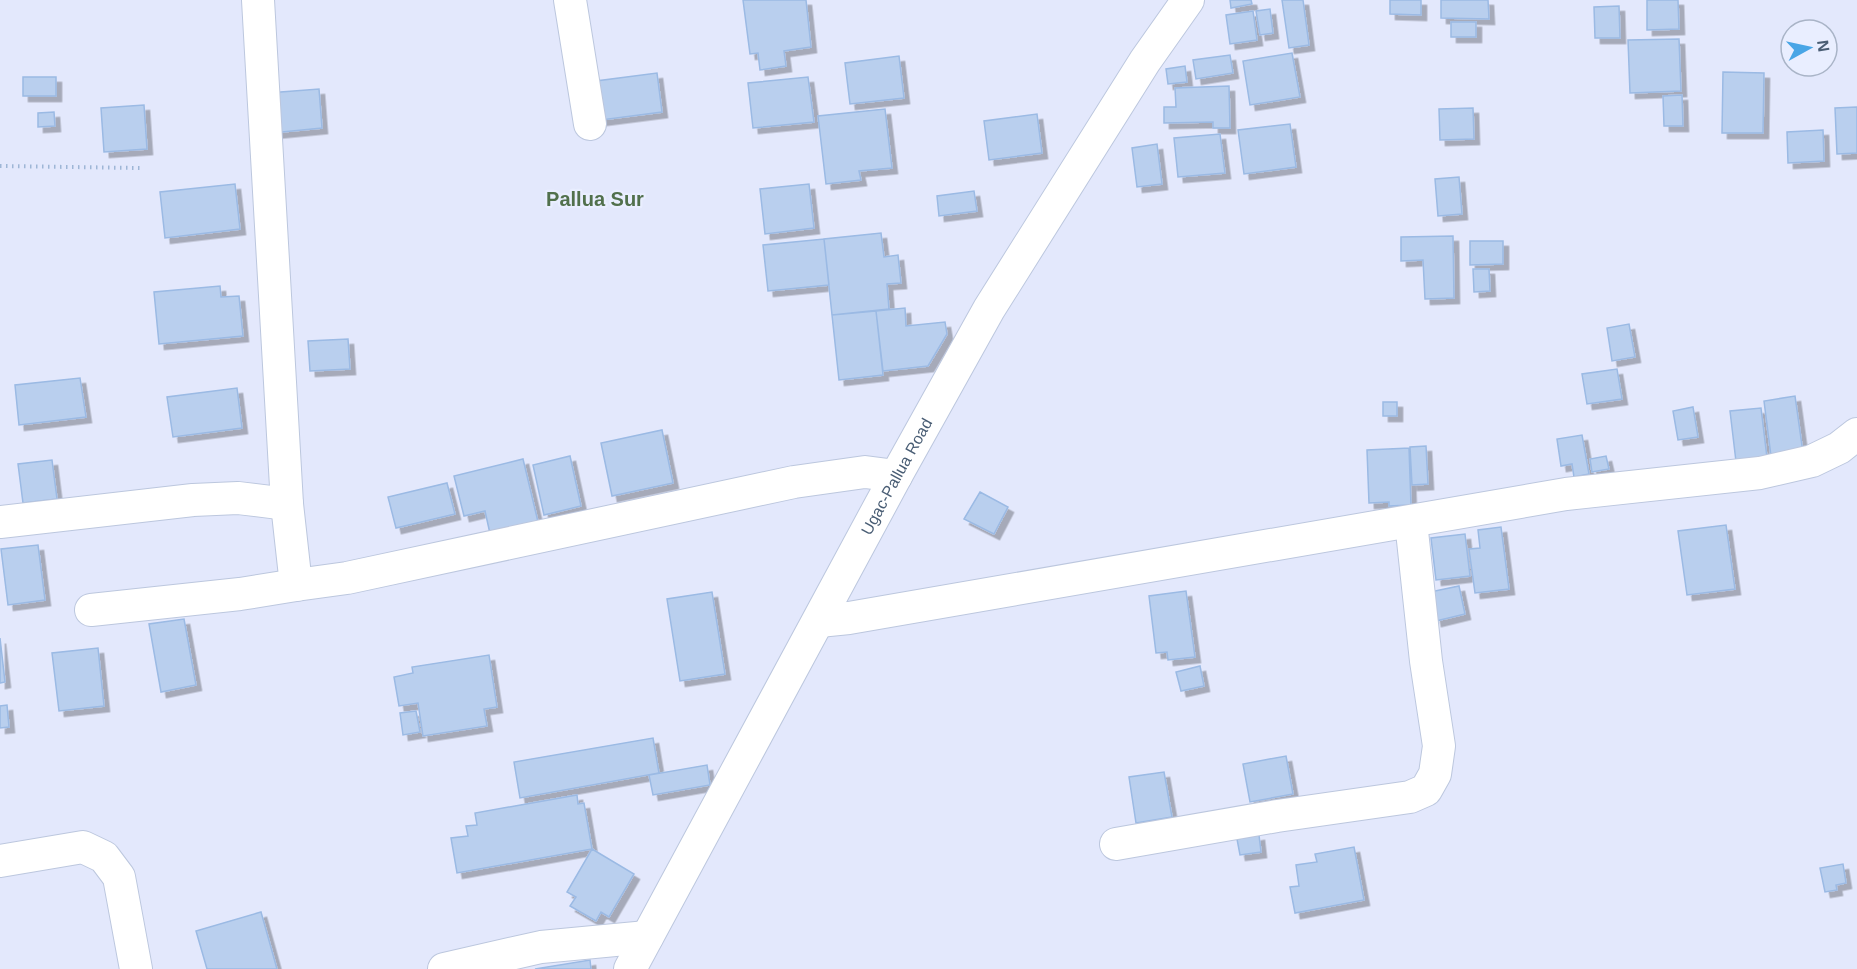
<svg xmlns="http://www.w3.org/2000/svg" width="1857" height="969" viewBox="0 0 1857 969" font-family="Helvetica,sans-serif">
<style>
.building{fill:#b9cfee;stroke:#9bbae4;stroke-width:1.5;filter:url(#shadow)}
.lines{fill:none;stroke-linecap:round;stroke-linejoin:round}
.minor-casing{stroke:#bcc7de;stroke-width:34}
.path{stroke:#9eb6d6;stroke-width:4;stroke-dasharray:1.5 4.5;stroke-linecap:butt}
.minor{stroke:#fff;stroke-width:32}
.labels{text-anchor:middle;stroke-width:4.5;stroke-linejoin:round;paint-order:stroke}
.street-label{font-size:16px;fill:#495d74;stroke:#e9eeff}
.quarter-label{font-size:20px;font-weight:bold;fill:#51704c;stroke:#e9eeff}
</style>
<defs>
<filter id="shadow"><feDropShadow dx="5.5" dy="5.5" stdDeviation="0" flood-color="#0004"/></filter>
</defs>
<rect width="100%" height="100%" fill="#e3e8fc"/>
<path class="building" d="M743,0h63l5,47 -27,4 2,15 -26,4 -2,-17 -8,1z
M1230,0h21l1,4 -21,4z
M1282,0h21l6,45 -20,3z
M1390,0h31v15l-31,-1z
M1441,0h47l1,19 -48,-1z
M1647,0h31l1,29 -32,1z
M1619,6l1,32h-25l-1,-31z
M1270,9l3,24 -13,2 -4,-24z
M1253,11l4,29 -27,4 -4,-29z
M1451,22h25v15h-25z
M1679,39l2,52 -51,2 -2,-53z
M1292,53l8,44 -50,8 -7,-44z
M1230,55l3,18 -37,6 -3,-19z
M899,56l5,42 -54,6 -5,-41z
M1185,66l2,16 -19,2 -2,-15z
M1723,72l41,1 -1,60h-41z
M657,73l5,39 -61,8 -5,-39z
M23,77h33v19h-33z
M808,77l6,45 -61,6 -5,-45z
M1229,86l1,42h-17v-6l-49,1v-16h12l-1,-19z
M319,89l3,39 -50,5 -4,-40z
M1682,95l1,31h-19l-1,-30z
M144,105l3,44 -43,3 -3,-44z
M1857,107v46l-20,1 -2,-46z
M1473,108l1,31 -34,1 -1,-31z
M885,109l7,59 -33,3 2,9 -35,4 -8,-68z
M54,112l1,14 -17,1v-14z
M1037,114l5,39 -53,7 -5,-39z
M1290,124l6,43 -52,7 -6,-44z
M1823,130l1,31 -36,2 -1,-31z
M1220,134l5,39 -47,4 -4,-39z
M1157,144l5,40 -25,3 -5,-39z
M1459,177l3,37 -24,2 -3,-37z
M235,184l5,45 -75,9 -5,-46z
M809,184l5,44 -49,6 -5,-45z
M974,191l3,20 -38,5 -2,-20z
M881,233l3,24 14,-2 3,28 -14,1 2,25 -57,6 -8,-76z
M1453,236l1,62 -29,1 -2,-39 -22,1v-24z
M824,239l5,46 -61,6 -5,-46z
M1470,241h33v23l-33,1z
M1473,269h16l1,22 -16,1z
M220,286l1,11 18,-1 4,40 -84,8 -5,-52z
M905,308l1,18 39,-4 2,12 -19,32 -45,5 -7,-60z
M876,311l7,64 -44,5 -7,-65z
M1629,324l6,33 -23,4 -5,-33z
M348,339l2,30 -40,2 -2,-30z
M1617,369l5,30 -35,5 -5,-30z
M80,378l6,39 -67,8 -4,-40z
M237,388l5,40 -69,9 -6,-40z
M1795,396l9,64 -32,4 -8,-63z
M1383,402h14v14h-14z
M1693,407l5,30 -20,3 -5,-29z
M1761,408l7,58 -31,4 -7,-59z
M662,430l11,53 -61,13 -11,-53z
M1582,435l7,39 -15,3 -2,-13 -11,2 -4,-27z
M1426,446l2,38 -16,1 -2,-38z
M1409,448l2,57 -22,1v-4l-20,1 -2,-53z
M570,456l11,50 -37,9 -11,-50z
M1606,456l3,13 -17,3 -2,-13z
M523,459l16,67 -48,12 -6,-27 -21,5 -10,-40z
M52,460l5,39 -34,4 -5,-39z
M447,483l8,31 -59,14 -8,-31z
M980,492l28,15 -14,27 -30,-15z
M1726,525l9,64 -48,6 -9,-64z
M1501,527l8,62 -34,4 -6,-44 11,-1 -2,-18z
M1465,534l5,42 -34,4 -5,-42z
M38,545l7,55 -37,5 -7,-56z
M1459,586l6,28 -29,7 -6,-29z
M1186,591l9,66 -27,3 -1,-8 -11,1 -7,-57z
M712,592l13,82 -45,7 -13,-82z
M184,619l12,66 -35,7 -12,-68z
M0,638l5,44 -5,1z
M98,648l6,58 -45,5 -7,-58z
M489,655l8,52 -13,2 3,17 -64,10 -5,-33 -19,3 -5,-29 19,-4 -1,-6z
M1200,666l4,20 -23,5 -5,-19z
M7,705l2,22 -9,1v-22z
M416,711l4,21 -17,3 -3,-22z
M653,738l6,35 -139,25 -6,-36z
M1286,756l7,38 -43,8 -7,-38z
M707,765l3,20 -57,10 -4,-20z
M1164,772l8,45 -36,6 -7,-46z
M577,795l1,9 6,-1 8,46 -135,24 -6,-35 17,-2 -2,-10 11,-1 -2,-12z
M1259,835l2,17 -21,3 -3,-16z
M1354,847l10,53 -69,13 -5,-26 9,-1 -3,-21 21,-3 -2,-8z
M592,849l42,25 -25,43 -8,-5 -5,9 -26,-15 6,-9 -9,-5z
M1843,864l3,19 -10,2 1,5 -12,2 -5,-24z
M261,912l16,57h-70l-11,-38z
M590,960l1,9h-56z"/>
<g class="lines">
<g class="minor-casing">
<g id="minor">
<path d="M258,0l29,504 9,81 51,-7 447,-96 71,-10 31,4"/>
<path d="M570,0l20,124"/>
<path d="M0,522l193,-22 45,-2 49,6"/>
<path d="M91,610l149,-16 56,-9"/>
<path d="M819,621l30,-3 717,-124 194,-21 52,-12 27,-13 18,-14"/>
<path d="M1116,844l161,-28 133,-19 16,-7 9,-16 4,-28 -13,-85 -15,-139"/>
<path d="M0,861l83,-14 21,10 15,20 17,92"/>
<path d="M444,969l97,-22 106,-10"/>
<path id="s1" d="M630,969l266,-493 93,-167 156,-248 43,-61"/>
</g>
</g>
<path class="path" d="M0,166l140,2"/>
<use href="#minor" class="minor"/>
</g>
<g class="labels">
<g class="street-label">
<text dy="6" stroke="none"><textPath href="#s1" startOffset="560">Ugac-Pallua Road</textPath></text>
</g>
<g class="quarter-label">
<text x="595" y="206">Pallua Sur</text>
</g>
</g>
<g transform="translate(1809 48) rotate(82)"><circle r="28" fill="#e9eeff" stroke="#a9b4c7" stroke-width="1.5"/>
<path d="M0-4.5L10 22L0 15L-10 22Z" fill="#48a5e6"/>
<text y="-9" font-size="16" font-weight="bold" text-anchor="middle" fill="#495d74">N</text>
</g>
</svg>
